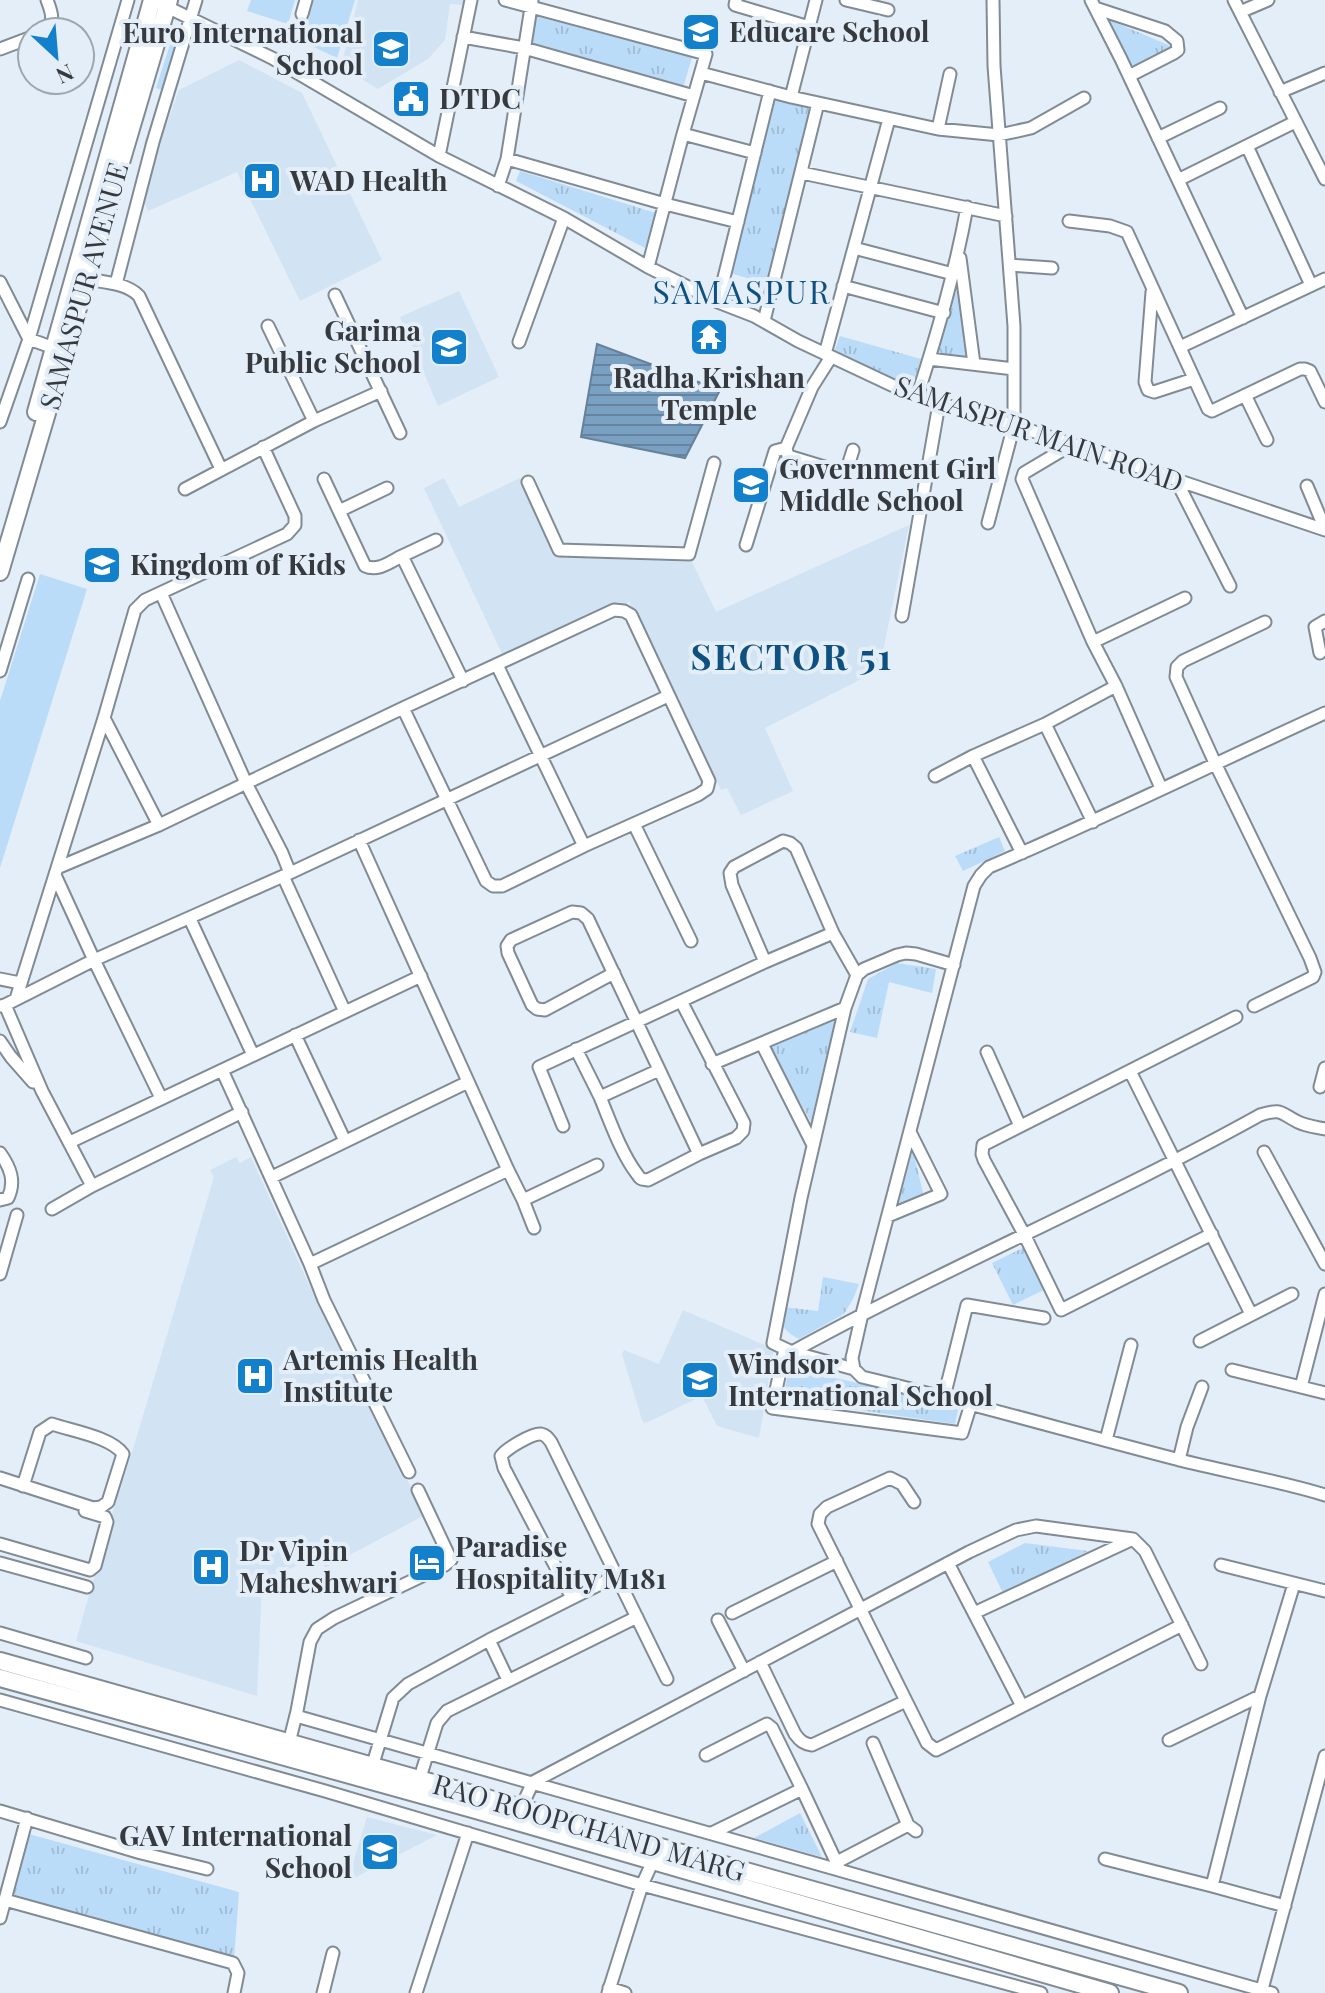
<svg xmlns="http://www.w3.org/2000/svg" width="1325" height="1993" viewBox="0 0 1325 1993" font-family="'Playfair Display',serif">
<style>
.built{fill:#d2e3f3}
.grass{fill:#bbdcf9}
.park{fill:url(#park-tufts)}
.water{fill:url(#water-rules);stroke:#66819a;stroke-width:2}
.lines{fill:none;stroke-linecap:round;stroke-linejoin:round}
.street-casing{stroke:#818b94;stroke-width:15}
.secondary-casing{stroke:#818b94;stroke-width:20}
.street{stroke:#fff;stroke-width:11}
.secondary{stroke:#fff;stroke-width:16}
.labels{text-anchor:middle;stroke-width:8;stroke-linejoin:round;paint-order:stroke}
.poi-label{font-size:28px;font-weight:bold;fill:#363a3e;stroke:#e3eef8;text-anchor:start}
.street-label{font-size:28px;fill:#363a3e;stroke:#e3eef8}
.quarter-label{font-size:32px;letter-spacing:2px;fill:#0e5080;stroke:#e3eef8}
.district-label{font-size:36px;font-weight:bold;letter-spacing:2px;fill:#0e5080;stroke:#e3eef8}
</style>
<defs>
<pattern id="park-tufts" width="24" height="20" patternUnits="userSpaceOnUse" patternTransform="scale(2)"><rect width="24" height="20" fill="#bbdcf9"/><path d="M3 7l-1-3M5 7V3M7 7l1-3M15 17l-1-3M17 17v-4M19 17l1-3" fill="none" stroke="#a1bed6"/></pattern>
<pattern id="water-rules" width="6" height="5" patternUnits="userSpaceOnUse" patternTransform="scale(2)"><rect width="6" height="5" fill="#7aa0c2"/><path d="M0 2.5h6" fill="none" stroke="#65839f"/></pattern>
</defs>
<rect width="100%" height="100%" fill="#e3eef8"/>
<path class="built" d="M358,0h107l-2,5 -13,-1 -5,36 -17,19 -50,30 -37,-23z
M239,60l63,33 80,167 -82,41 -63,-129 -89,39 -7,-16 38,-105z
M459,291l40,86 -61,29 -38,-89z
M444,478l15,29 61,-29 37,79 135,5 24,50 193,-87 -30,145 -114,58 28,63 -52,24 -14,-27 -6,2 -92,-188 -125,56 -80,-170z
M236,1157l4,6 11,-6 59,130 115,228 -100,53 -6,-15 -57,31 -5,112 -181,-55 35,-124 23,-71 80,-269 -4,-7z
M683,1310l91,39 -15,89 -42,-12 -15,-30 -54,26 -4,1 -2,-3 -20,-66 2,-4 35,14z
M367,1817l70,18 -83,43 -3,-8z"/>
<path class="grass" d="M251,0h44l-7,24 -41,-13z
M312,0h43l-18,58 -38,-18z
M175,29l9,3 -19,59 -9,-3z
M40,574l47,15 -87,279v-167z"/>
<path class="park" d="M536,12l157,42 -10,34 -153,-42z
M1105,18l68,29 -41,21z
M772,94l43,12 -43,179 -46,-13z
M520,171l136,42 -11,35 -129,-67z
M960,280l11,81 -39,-4z
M840,336l81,23 -9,29 -78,-36z
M999,837l6,14 -42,20 -8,-15z
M897,963l39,6 -4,24 -43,-11 -12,56 -27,-6 18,-53z
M835,1020l-24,102 -42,-76z
M913,1150l11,47 -27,13z
M1027,1246l21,42 -35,17 -21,-42z
M823,1277l36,7 -6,15 -9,15 -45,25c-16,-9 -19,-13 -16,-32l35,4z
M789,1368l170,37 -4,19 -172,-25z
M1025,1543l63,8 -85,42 -15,-31z
M800,1813l22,44 -68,-19z
M29,1834l210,58 -5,67 -221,-61z"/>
<path class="water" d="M597,344l123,46 -35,68 -104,-21z"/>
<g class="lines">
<g class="street-casing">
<path id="street" d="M505,0l201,54 -23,80 -35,133
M736,0l-1,5 74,22
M846,0l42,10
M1091,0l30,59 122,259
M1234,0l91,179
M161,4l111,54 167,98 125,62 84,49 70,35 36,14 44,25 119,56 97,28 311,105
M1095,8l70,23 12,10 1,9 -4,3 -45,23
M1240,12l28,-12
M302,14l4,-14
M45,32c10,-11 7,-19 2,-32
M463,37l61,11 170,48
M0,49l32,-12
M701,73l90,24 147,32 61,6 32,-7 53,-30
M1280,92l45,-19
M791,97l25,-97
M938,129l12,-55
M683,134l72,19
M1158,138l62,-30
M1247,146l64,139
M439,156l32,-156
M507,159l158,45 73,18
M802,173l204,43
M1178,180l117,-58
M498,186l9,-27 25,-158
M1069,221l41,5 17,6 81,177 4,2 88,-42h5l5,2 15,31
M854,248l99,26
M960,258l14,106
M1010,265l42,3
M86,279c17,3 41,4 53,17l82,173
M0,282l29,57 25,9
M116,284l37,-142 43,-142
M843,286l101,27
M1152,292l-7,90 3,8 6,2 40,-13
M335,295l65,138
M718,302l52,-211
M764,321l54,-218
M268,326l46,95
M519,342l45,-124
M1180,347l145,-68
M825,354l64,-235
M831,357l-19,30 -26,61 2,8 53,16 6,-3 6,-19
M929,359l85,10
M1245,395l22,45
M917,397c20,-63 38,-124 50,-190
M0,422l29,-83 99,-339
M1071,445l-47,28 -2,6 71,163 23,44 45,102
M324,479l15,32
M1176,480l54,106
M528,482l31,68 130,4 25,-91
M1307,486l18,43
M387,488l-48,23 26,55c13,6 25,-4 37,-10l61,125
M185,489l129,-68 67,-30
M988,523l26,-98v-99l-20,-260 -1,-66
M746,545l29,-94 11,-3
M402,556l34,-16
M161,593l85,190 36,70 8,20
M902,616l37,-212
M1093,642l92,-44
M1320,653l-5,-26 10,-6
M497,665l87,181
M0,671l28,-92
M104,718l55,107
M1045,724l48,98
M973,756l49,97
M935,776l38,-20 72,-32 71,-38
M634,824l57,117
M359,840l149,330 15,30 11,28
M57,868l102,-43 244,-117 211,-98 10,1 7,4 78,166 -2,8 -9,6 -114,51 -82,40h-9l-7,-5 -83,-173
M55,875l39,85 67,138
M283,876l62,136
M190,919l63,136
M765,962l-33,-77 -2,-12 4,-6 49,-26 7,2 6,5 37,85 24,42
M614,973l-69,37 -8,-1 -5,-4 -24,-52 -1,-7 4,-6 61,-28 9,1 7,6 111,235
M0,979l20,4
M16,999l88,-281 31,-108 10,-10 142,-66 8,-9v-9l-32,-69
M5,1005l37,86 50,95
M0,1006l5,-1 89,-45 196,-87 378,-177
M1254,1006l59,-29 2,-5 -5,-14 -95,-195 -39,-86 1,-10 6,-6 82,-39
M845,1008l-44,190 -28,145 19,9 62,17 8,8c106,25 209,55 314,82 50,13 100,21 149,36
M295,1035l50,106
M0,1041l11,16 22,25
M762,1044l51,101
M576,1049l24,48 59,-27
M987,1052l33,74
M712,1064l133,-56 12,-33 7,-6 33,-14 9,-2 10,1 38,11
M222,1070l88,194 14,36 85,172
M1130,1071l121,243
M1320,1087l5,-19
M600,1097c10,24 21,56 37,77 4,6 4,5 11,6l51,-26 37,-16 7,-7 1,-8 -63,-122
M563,1126l-24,-59 226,-105 68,-29
M70,1142l351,-166
M1264,1152l61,112
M0,1153c10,14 16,28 8,45l-8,2
M272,1177l196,-95
M523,1200l74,-35
M52,1209l40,-23 150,-74
M888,1216l53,-22 -31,-62
M1212,1234l-151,76 -36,-74 -41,-76 -2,-6 1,-9 253,-128
M310,1264l198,-94
M0,1274l17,-59
M1200,1341l92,-47
M785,1349l-13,59 190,25 9,-29
M792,1352c153,-84 315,-152 468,-237 22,-7 20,-2 38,7 8,4 18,5 27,7
M854,1369l-2,-11 10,-44 112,-428 7,-11 8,-8c113,-48 224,-103 336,-154
M1232,1370l93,23
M1301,1387l24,-93
M944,1397l23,-92 77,13
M1106,1440l25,-95
M1179,1460l8,-33 15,-40
M0,1478l93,30 8,-1 7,-5 15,-48c-12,-17 -51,-23 -71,-30l-12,8 -17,54
M914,1502l-12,-18 -12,-6 -63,29 -7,7 -2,10 109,219 9,7 246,-125
M0,1544l90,26 5,-4 12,-44 -2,-5 -20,-6
M0,1563l87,24
M948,1563l74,143
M1221,1565l104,26
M572,1598l-68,-130 -3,-12c5,-7 31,-23 40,-22 5,1 7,4 10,8l116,237
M732,1613l105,-52
M974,1613l159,-74
M718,1620l26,51
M0,1633l86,25
M489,1640l19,40
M760,1662l35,72c5,7 9,10 17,11l94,-44
M0,1700l325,91 317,94 399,108
M296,1716l976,277
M1169,1740l91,-44
M289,1743l8,-32 13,-69 7,-13 17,-11 111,-53 6,-5 -33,-70
M873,1743l35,82 8,6
M706,1755l61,-31 5,4 30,61
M372,1767l21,-69 15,-14 81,-44 127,-64
M418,1784l19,-61 10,-12 190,-94
M521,1808l12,-26 436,-230 47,-22 20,-4 97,13 12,12 56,113
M0,1811l141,42 66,16
M712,1833l90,-44 38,81
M1105,1859l107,27 73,20
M837,1862l71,-37
M1212,1886l48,-190 34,-112
M5,1900l228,63 5,10 -4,20
M0,1918l27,-100
M609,1988l16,5
M323,1993l10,-40
M416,1993l52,-160
M608,1993l34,-108 11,-24
M1261,1993l64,-237"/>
</g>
<g class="secondary-casing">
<path id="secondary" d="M36,412l116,-412
M0,572l169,-572
M0,1661l1179,332
M0,1678l476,132 634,183"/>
</g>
<use href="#street" class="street"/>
<use href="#secondary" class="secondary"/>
</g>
<defs>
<g id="school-square" transform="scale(2)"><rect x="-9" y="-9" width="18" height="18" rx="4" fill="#1280ca" stroke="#e3eef8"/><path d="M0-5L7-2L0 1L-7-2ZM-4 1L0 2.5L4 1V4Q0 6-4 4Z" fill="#fff"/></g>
<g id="civic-square" transform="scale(2)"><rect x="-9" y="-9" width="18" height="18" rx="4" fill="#1280ca" stroke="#e3eef8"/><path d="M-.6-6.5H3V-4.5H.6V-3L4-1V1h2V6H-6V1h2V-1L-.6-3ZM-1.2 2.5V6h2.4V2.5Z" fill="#fff"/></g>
<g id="hospital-square" transform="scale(2)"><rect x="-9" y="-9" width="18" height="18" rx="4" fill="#1280ca" stroke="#e3eef8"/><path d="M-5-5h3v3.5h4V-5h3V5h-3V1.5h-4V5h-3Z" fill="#fff"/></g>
<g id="temple-square" transform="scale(2)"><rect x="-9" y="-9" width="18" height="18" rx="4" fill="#1280ca" stroke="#e3eef8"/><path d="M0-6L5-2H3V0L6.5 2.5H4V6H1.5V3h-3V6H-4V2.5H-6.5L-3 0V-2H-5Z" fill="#fff"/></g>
<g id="hotel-square" transform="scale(2)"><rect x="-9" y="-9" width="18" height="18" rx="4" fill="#1280ca" stroke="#e3eef8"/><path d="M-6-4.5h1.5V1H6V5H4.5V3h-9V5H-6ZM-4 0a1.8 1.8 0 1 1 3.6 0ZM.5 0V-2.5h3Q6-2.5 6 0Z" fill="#fff"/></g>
</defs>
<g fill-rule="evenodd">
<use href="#school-square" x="701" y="32"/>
<use href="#school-square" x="391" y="49"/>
<use href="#civic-square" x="411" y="99"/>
<use href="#hospital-square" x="262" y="181"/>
<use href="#temple-square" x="709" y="337"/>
<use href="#school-square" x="449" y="347"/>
<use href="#school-square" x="751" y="485"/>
<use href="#school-square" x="102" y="565"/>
<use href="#hospital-square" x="255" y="1376"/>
<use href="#school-square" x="700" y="1380"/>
<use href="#hotel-square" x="427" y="1563"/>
<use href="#hospital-square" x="211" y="1567"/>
<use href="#school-square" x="380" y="1852"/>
</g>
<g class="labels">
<g class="poi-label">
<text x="729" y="42">Educare School</text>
<text x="363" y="43" text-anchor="end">Euro International<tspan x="363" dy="32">School</tspan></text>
<text x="439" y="109">DTDC</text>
<text x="290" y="191">WAD Health</text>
<text x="421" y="341" text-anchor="end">Garima<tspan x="421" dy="32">Public School</tspan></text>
<text x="709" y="388" text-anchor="middle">Radha Krishan<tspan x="709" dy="32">Temple</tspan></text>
<text x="779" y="479">Government Girl<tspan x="779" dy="32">Middle School</tspan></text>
<text x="130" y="575">Kingdom of Kids</text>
<text x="283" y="1370">Artemis Health<tspan x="283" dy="32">Institute</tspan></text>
<text x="728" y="1374">Windsor<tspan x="728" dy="32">International School</tspan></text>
<text x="455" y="1557">Paradise<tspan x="455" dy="32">Hospitality M181</tspan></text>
<text x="239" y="1561">Dr Vipin<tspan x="239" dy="32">Maheshwari</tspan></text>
<text x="352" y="1846" text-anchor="end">GAV International<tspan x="352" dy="32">School</tspan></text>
</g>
<g class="street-label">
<text transform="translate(84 286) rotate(-74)" y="10">SAMASPUR AVENUE</text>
<text transform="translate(1039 434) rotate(19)" y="10">SAMASPUR MAIN ROAD</text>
<text transform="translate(589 1828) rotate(16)" y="10">RAO ROOPCHAND MARG</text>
</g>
<g class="quarter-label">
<text x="742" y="304">SAMASPUR</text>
</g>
<g class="district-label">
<text x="792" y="670">SECTOR 51</text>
</g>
</g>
<g transform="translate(56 56) rotate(154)"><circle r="38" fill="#e3eef8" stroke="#9ea6ae" stroke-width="2"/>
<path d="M0-6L14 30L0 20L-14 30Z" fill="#1280ca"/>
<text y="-12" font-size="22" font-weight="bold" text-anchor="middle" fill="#363a3e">N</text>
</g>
</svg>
